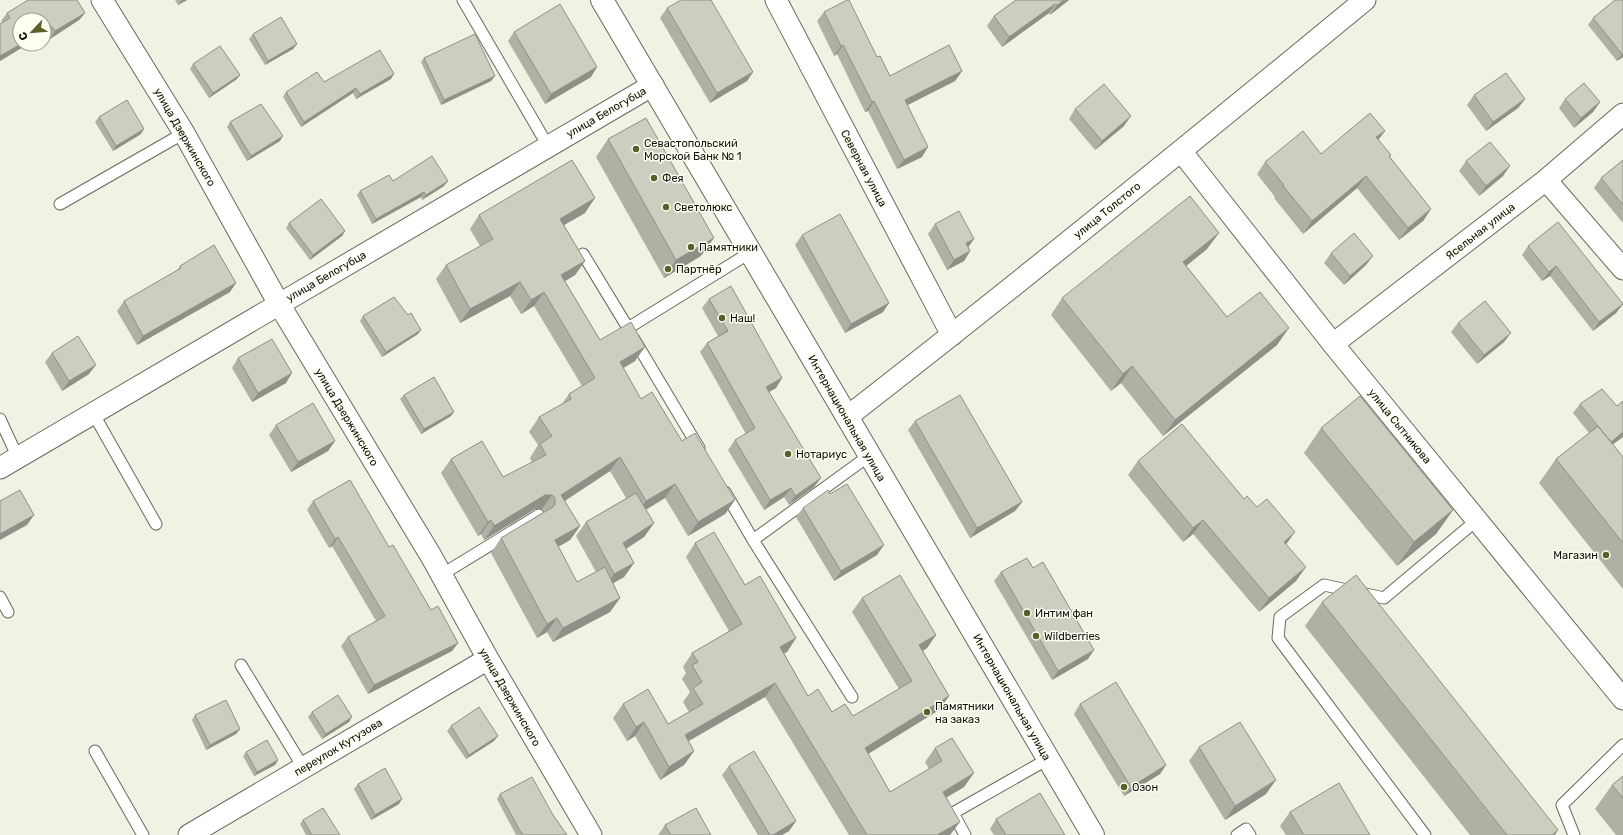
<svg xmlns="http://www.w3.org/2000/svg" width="1623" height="835" viewBox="0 0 1623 835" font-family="Rubik,sans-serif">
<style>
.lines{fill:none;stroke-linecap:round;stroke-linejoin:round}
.service-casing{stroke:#686a5d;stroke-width:13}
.minor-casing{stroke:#686a5d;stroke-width:23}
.secondary-casing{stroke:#686a5d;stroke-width:24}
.service{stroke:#fff;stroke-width:11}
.minor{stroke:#fff;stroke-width:21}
.secondary{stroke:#fff;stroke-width:22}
.wall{fill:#afb1a5;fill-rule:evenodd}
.shaded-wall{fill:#8f9086}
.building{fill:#cccec0;stroke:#8f9086}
.poi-dot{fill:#5b5f2c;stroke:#fdfff0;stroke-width:1.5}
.labels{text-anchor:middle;stroke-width:3;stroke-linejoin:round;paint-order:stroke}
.street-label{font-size:11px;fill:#0e0e0a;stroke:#fdfff0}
.poi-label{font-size:11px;fill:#0e0e0a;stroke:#fdfff0;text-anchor:start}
</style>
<rect width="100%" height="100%" fill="#f0f2e3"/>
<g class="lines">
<g class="service-casing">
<path id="service" d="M463,0l85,146
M60,204l124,-71
M583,254l45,74 123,-76
M634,339l65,109
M93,413l63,111
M0,419l18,39
M725,492l28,48 117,-85
M753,540l99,157
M441,575l98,-60
M0,597l8,15
M241,665l62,102
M95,751l48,84
M965,835l-12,-22 95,-54
M1237,835l9,-6 4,6
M1425,835l-147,-197 2,-21 44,-32 60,13 93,-78
M1574,835l-12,-30 61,-60"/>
</g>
<g class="minor-casing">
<path id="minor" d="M102,0l82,133 95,171 152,252 57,103 103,176
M776,0l176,335
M1181,151l152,193 290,355
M1546,180l77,89
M1333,344l213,-164 77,-66
M847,417c175,-136 347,-276 518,-417
M0,468l653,-383
M189,835l299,-176"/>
</g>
<g class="secondary-casing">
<path id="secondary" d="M602,0l491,835"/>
</g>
<use href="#service" class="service"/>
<use href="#minor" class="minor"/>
<use href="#secondary" class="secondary"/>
</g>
<path class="wall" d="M175,0h12l-9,5z
M1016,0h53l-19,15 -1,-2 -47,34 -15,-21 7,-10z
M1615,0l8,57 -6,4 -29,-36 5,-7z
M667,8l86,64 -6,9 -37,22 -50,-85z
M824,12l53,45 13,19 72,-5 -7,10 -48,24 15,52 -25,12 -29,-58 -3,1 -28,-58 -3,2 -17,-35z
M7,13h78l-6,7 -29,19 -4,-6 -26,11h8l-28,17v-37l3,-1 -2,-2z
M514,32l77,45 -46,27 -37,-63z
M253,34l44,10 -4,5 -28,16 -16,-26z
M424,58l71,18 -4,5 -50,24 -20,-43z
M193,64l44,15 -28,19 -19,-29z
M391,79l-35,20 -3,-6 -52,34 -18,-30 3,-5 38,-10z
M1474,95l51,4 -7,9 -32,23 -19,-26z
M1565,99l35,3 -7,10 -19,16 -15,-20z
M1075,109l49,17 -29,24 -26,-31z
M99,117l42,17 -28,17 -18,-29z
M230,122l50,19 -33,20 -20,-34z
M608,139l93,117 -37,22 -68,-121z
M1378,140l13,15 -1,2 41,52 -8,12 -24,19 -42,-52 -54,46 -29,-36 1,-1 -18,-23 8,-12 56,-8z
M1623,160v63l-29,-35 7,-10z
M1466,161l37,15 -24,20 -20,-25z
M393,181l51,5 -22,14 -1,-3 -49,27 -15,-29 3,-4z
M585,213l-21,12 21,36 -10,14 -10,6 35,59 35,21 -12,7 18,31 41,42 53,59 -10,14 -37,22 -23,-38 -19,12 8,13 -10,14 -18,12 8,14 -10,14 -11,6 7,15 -10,14 -57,30 -6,-10 -10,6 -46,-85 10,-15 44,-27 -3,-2h-7l-51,31 -3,-6 -3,2 -37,-63 10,-14 52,18 29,-15 -2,-4 8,-13 -9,-13 10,-15 23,-13 7,-10 13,-8 -48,-80 -13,8 -11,-18 -50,27 -24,-44 10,-14 34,-19 -10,-17 9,-14zM610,471l16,27 -40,24 -10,14 20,36 -19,10 -19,-35 12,-7 10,-14 -15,-25z
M289,223l56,8 -3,5 -32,24 -24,-32z
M935,224l33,23 2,4 -6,10 -17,9 -19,-36z
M802,235l87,68 -6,9 -38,21 -50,-88z
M1528,246l95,58 -7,9 -23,18 -43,-55 -8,5 -20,-26z
M1207,249l-21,17 41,51 50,28 -114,91 -42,-53 -10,8 -60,-76 11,-17z
M1331,253l35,12 -22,20 -20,-22z
M180,266l50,26 -93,53 -20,-34 7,-10 53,-30z
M709,299l73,79 -6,10 -7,4 45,95 -25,18 -5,-8 -20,13 -36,-60 7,-10 11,-6 -46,-82 7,-9 11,-7 -16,-28z
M363,316l55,18 -36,23 -22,-36z
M1458,323l46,19 -27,22 -26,-32z
M52,353l37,21 -27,17 -17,-29z
M238,358l48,25 -34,19 -20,-34z
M404,395l50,17 -3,4 -30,18 -21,-35z
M1580,404l43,53v132l-84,-106 17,-24 33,-26 -16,-20z
M915,421l107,81 -7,9 -45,27 -62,-108z
M276,425l59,16 -7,10 -37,21 -22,-37z
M1321,428l132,82 -17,24 -39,32 -93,-113z
M1138,461l106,38 43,46 9,36 -37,31 -66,-78 -10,8 -55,-67z
M830,494l47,61 -43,26 -38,-64 7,-9z
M313,501l76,46 42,63 27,33 -6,8 -84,43 -27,-48 7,-9 28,-16 -44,-75 -3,2 -22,-38z
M695,543l50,42 51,53 -9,14 -3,1 24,43 24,16 21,4 46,-27 -47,-77 10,-14 74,37 -9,13 -4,3 26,45 -10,14 -71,44 22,38 39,-23 -4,-7 10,-14 29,39 -18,11 4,37h-101l-84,-138 -77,44 6,10 -10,14 -24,15 -25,-44 -8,5 -14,-23 10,-14 45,20 21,-12 -6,-10 7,-10 -8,-13 4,-6 -3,-6 9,-14 37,-22 -43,-74z
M1001,572l87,87 -36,21 -58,-99z
M1322,602l233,233h-85l-165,-209z
M1080,704l86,61 -6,9 -36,22 -50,-82z
M312,712l37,10 -27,17 -14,-22z
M195,715l45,14 -4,5 -30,16 -14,-30z
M451,726l43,15 -28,18 -19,-28z
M1199,747l67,47 -41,26 -36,-59z
M246,752l32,8 -3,5 -21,11 -11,-20z
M729,766l67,55 -7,10 -7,4h-24l-36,-60z
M1623,776v59h-7l-21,-26 17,-24z
M358,784l41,20 -28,16 -17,-31z
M500,794l53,21 14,20h-51l-19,-36z
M1290,812l80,23h-84l-6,-9z
M996,819l69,16h-71l-4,-6z
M303,820l37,15h-34l-6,-11z
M665,825l46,10h-53z"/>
<path class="shaded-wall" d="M182,0h5l-9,5 3,-4z
M1064,0h5l-19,15 7,-10z
M1055,4l-6,9 -47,34 7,-10z
M85,13l-6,7 -29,19 5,-8z
M51,26l-5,7 -2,1v-4z
M21,44h7l-28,17v-5z
M297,44l-4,5 -28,16 3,-4z
M843,45l-6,9 -3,2 7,-10z
M1622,54h1v3l-6,4z
M597,67l-6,10 -46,27 6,-10z
M962,71l-7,10 -57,29 7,-10z
M753,72l-6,9 -37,22 7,-10z
M394,74l-3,5 -35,20 4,-5z
M240,75l-3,4 -28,19 4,-5z
M495,76l-4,5 -50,24 3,-5z
M356,88l-3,5 -52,34 3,-5z
M1525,99l-7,9 -32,23 7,-9z
M874,101l-6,10 -3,1 7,-10z
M1600,102l-7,10 -19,16 7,-10z
M1131,116l-7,10 -29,24 7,-9z
M144,129l-3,5 -28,17 3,-5z
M1385,131l-9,12v-6z
M283,136l-3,5 -33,20 4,-5z
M928,147l-6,10 -25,12 7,-9z
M1510,166l-7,10 -24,20 7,-10z
M1366,176l-9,12 -54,46 9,-13z
M448,181l-4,5 -22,14 4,-5z
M424,192l-3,5 -49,27 4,-5z
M595,198l-10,15 -35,20 10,-14z
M1431,209l-8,12 -24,19 9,-12z
M345,231l-3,5 -32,24 3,-5z
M1219,233l-12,16 -36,29 12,-16z
M714,238l-13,18 -37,22 12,-18z
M974,239l-7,10 -1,-6z
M970,251l-6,10 -17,9 7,-10z
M1373,256l-7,9 -22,20 6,-9z
M585,261l-10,14 -23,14 9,-14z
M1556,266l-6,10 -8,5 7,-9z
M520,282l-10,14 -50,27 10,-14z
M236,283l-6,9 -93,53 6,-9z
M544,292l-10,14 -13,8 10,-14z
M889,303l-6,9 -38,21 6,-9z
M1623,304l-7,9 -23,18 6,-9z
M1289,328l-12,17 -114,91 12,-16z
M421,330l-3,4 -36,23 4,-5z
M1511,333l-7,9 -27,22 7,-9z
M645,347l-10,14 -25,15 10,-14z
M96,365l-7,9 -27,17 7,-10z
M1132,366l-11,17 -10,8 12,-17z
M292,373l-6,10 -34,19 6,-9z
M782,378l-6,10 -16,9 6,-10z
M454,412l-3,4 -30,18 3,-5z
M1623,432v5l-19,14 7,-9z
M335,441l-7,10 -37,21 7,-10z
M620,457l-10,14 -58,38 9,-14z
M821,478l-7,9 -25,18 6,-9z
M675,484l-10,14 -29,17 10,-14z
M791,488l-7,9 -20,13 6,-10z
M545,495h7l-10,14h-7l-51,31 10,-14z
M735,500l-10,14 -37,22 10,-14z
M1022,502l-7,9 -45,27 7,-10z
M1453,510l-17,24 -39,32 17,-24z
M34,515l-7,10 -27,15v-6z
M491,520l-10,14 -3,2 10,-14z
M1203,520l-10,14 -10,8 10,-14z
M654,523l-10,14 -31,20 10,-14z
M580,526l-10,14 -25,14 10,-14z
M1295,532l-10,14 -1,-4z
M338,537l-6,9 -3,2 6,-9z
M884,545l-7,10 -43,26 7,-10z
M634,563l-10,14 -19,11 9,-14z
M1306,567l-10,14 -37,31 10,-14z
M620,598l-10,14 -57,30 10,-14z
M557,618l-10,14 -10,6 10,-14z
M936,635l-9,13 -18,11 10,-14z
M796,638l-9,14 -17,9 10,-14z
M458,643l-6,8 -84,43 6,-9z
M1094,650l-6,9 -36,21 6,-9z
M775,683l-10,14 -90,52 10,-14z
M949,696l-10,14 -84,52 10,-14z
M352,717l-3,5 -27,17 4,-5z
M644,722l-9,14 -8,5 9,-14z
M240,729l-4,5 -30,16 4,-5z
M498,736l-4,5 -28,18 3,-4z
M694,751l-10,14 -24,15 9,-13z
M278,760l-3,5 -21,11 3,-4z
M1166,765l-6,9 -36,22 7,-9z
M974,773l-10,14 -31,18 10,-13z
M1276,780l-10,14 -41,26 10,-14z
M402,799l-3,5 -28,16 4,-5z
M796,821l-7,10 -7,4h-9z
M960,822l-10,13h-13z
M1558,830l-3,5h-3z"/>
<path class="building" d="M28,0h49l8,13 -30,18 -4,-5 -7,4v-10h-24v24h1l-21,12v-32l10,-6 -3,-5z
M681,0h30l42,72 -36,21 -50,-85z
M847,0h2l28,57 3,-1 10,20 59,-31 13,26 -57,29 23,47 -24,13 -30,-59 -2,1 -29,-57 -2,1 -17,-34z
M1016,0h48l-7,5 -2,-1 -46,33 -15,-21z
M1615,0h8v54h-1l-29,-36z
M560,4l37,63 -46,27 -37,-62z
M281,17l16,27 -29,17 -15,-27z
M475,34l20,42 -51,24 -20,-42z
M220,46l20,29 -27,18 -20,-29z
M380,50l14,24 -34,20 -4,-6 -52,34 -18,-30 31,-20 7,10z
M1506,73l19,26 -32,23 -19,-27z
M1584,83l16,19 -19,16 -16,-19z
M1104,84l27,32 -29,25 -27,-32z
M127,100l17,29 -28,17 -17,-29z
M261,104l22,32 -32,20 -21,-34z
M1370,113l15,18 -9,6 15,18 -2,1 42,53 -23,19 -42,-52 -54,45 -29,-35 1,-1 -19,-23 38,-31 18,23z
M646,118l68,120 -38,22 -68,-121z
M1490,142l20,24 -24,20 -20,-25z
M432,156l16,25 -22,14 -2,-3 -48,27 -16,-28 29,-16 4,6z
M572,160l23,38 -35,21 25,42 -24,14 39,65 31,-18 14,25 -25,15 21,37 11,-7 30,49 13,-8 40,67 -37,22 -23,-38 -29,17 -26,-44 -59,38 19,31 -25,14 22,42 28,-15 15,31 -57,30 -6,-10 -10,6 -46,-86 52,-31 2,-3v-6l-3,-3h-7l-51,31 -3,-6 -3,2 -37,-63 31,-18 21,36 43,-22 -6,-11 12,-8 -13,-19 32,-18 -2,-5 26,-16 -51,-86 -13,8 -11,-18 -50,27 -24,-44 47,-26 -14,-24z
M1623,160v45l-22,-27z
M1190,196l29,37 -36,29 44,55 33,-25 29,36 -114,92 -43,-54 -9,8 -61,-76z
M321,199l24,32 -32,24 -24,-32z
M959,211l15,28 -8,4 4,8 -16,9 -19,-36z
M840,214l49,89 -38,21 -49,-89z
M1558,222l65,82 -24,18 -43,-56 -7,6 -21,-26z
M1354,233l19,23 -23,20 -19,-23z
M214,245l22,38 -93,53 -19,-35 57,-33 -1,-2z
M731,286l51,92 -16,9 55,91 -26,18 -4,-8 -21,12 -35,-60 20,-12 -48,-85 21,-12 -19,-32z
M394,297l14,18 3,-2 10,17 -35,22 -23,-36z
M1485,301l26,32 -27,22 -26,-32z
M78,336l18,29 -27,16 -17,-28z
M272,339l20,34 -34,20 -20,-35z
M434,377l20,35 -30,17 -20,-34z
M1602,389l15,17 6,-5v31l-12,10 -31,-38z
M960,395l62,107 -45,26 -62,-107z
M1360,396l93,114 -39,32 -93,-114z
M313,403l22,38 -37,21 -22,-37z
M1182,424l62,75 3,-3 10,11 10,-8 28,33 -11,10 22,25 -37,31 -66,-78 -10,8 -55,-67z
M1598,426l25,31v86l-67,-84z
M350,480l39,67 4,-2 38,65 7,-4 20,37 -84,42 -26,-48 37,-21 -47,-79 -3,2 -22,-38z
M847,484l37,61 -43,26 -38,-63 25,-18 2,4z
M20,490l14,25 -34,19v-33z
M636,493l18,30 -31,20 11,20 -20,11 -28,-52z
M714,532l31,53 15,-9 36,62 -16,9 28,49 10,-7 14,23 13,-8 8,12 59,-35 -50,-83 38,-23 36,60 -17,10 30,51 -84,52 25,44 52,-31 -7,-13 17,-10 22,35 -31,19 17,30 -23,13h-70l-92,-152 -90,52 9,16 -25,16 -25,-45 -8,5 -13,-23 25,-15 20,35 35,-20 -10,-16 9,-6 -10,-17 6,-3 -6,-9 50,-29 -47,-81z
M1027,558l6,10 10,-6 51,88 -36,21 -57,-99z
M1356,575l202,255 -6,5h-45l-185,-233z
M1116,682l50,83 -35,22 -51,-83z
M338,695l14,22 -26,17 -14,-22z
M226,700l14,29 -30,16 -15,-30z
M479,707l19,29 -29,19 -18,-29z
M1240,722l36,58 -41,26 -36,-59z
M267,740l11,20 -21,12 -11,-20z
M754,751l42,70 -23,14h-3l-41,-69z
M385,768l17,31 -27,16 -17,-31z
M1623,776v22l-11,-13z
M532,777l21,38 14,20h-44l-4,-6 -19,-35z
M1339,783l31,52h-66l-14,-23z
M1040,793l25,42h-59l-10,-16z
M323,808l17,27h-28l-9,-15z
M696,808l15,27h-40l-6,-10z"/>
<g class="poi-dot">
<circle cx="636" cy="149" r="4"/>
<circle cx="654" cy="178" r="4"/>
<circle cx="666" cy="207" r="4"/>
<circle cx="691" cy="247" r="4"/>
<circle cx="668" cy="269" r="4"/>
<circle cx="722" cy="318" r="4"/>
<circle cx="788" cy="454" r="4"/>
<circle cx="1606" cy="555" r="4"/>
<circle cx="1027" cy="613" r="4"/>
<circle cx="1036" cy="636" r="4"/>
<circle cx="927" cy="712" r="4"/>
<circle cx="1124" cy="787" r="4"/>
</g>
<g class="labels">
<g class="street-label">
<text transform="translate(606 112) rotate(-30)" y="4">улица Белогубца</text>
<text transform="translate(185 137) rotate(60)" y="4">улица Дзержинского</text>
<text transform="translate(864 168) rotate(62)" y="4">Северная улица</text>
<text transform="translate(1107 210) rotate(-39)" y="4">улица Толстого</text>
<text transform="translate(1480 231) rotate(-38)" y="4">Ясельная улица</text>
<text transform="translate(326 276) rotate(-30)" y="4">улица Белогубца</text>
<text transform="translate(347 417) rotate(59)" y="4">улица Дзержинского</text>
<text transform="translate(847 418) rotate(60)" y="4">Интернациональная улица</text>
<text transform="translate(1400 426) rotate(51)" y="4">улица Сытникова</text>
<text transform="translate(510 697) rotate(60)" y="4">улица Дзержинского</text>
<text transform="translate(1012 697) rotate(60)" y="4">Интернациональная улица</text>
<text transform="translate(338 747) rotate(-31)" y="4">переулок Кутузова</text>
</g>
<g class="poi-label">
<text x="644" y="147">Севастопольский<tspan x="644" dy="13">Морской Банк № 1</tspan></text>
<text x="662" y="182">Фея</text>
<text x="674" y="211">Светолюкс</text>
<text x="699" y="251">Памятники</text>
<text x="676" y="273">Партнёр</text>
<text x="730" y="322">Наш!</text>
<text x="796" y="458">Нотариус</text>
<text x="1598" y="559" text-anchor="end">Магазин</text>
<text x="1035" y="617">Интим фан</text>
<text x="1044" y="640">Wildberries</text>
<text x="935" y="710">Памятники<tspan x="935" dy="13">на заказ</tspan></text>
<text x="1132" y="791">Озон</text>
</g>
</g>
<g transform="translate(32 32) rotate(244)"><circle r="19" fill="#fdfff0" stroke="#9d9f94"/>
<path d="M0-3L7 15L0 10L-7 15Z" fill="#5b5f2c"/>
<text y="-6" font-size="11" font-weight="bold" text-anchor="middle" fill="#0e0e0a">С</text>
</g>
</svg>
